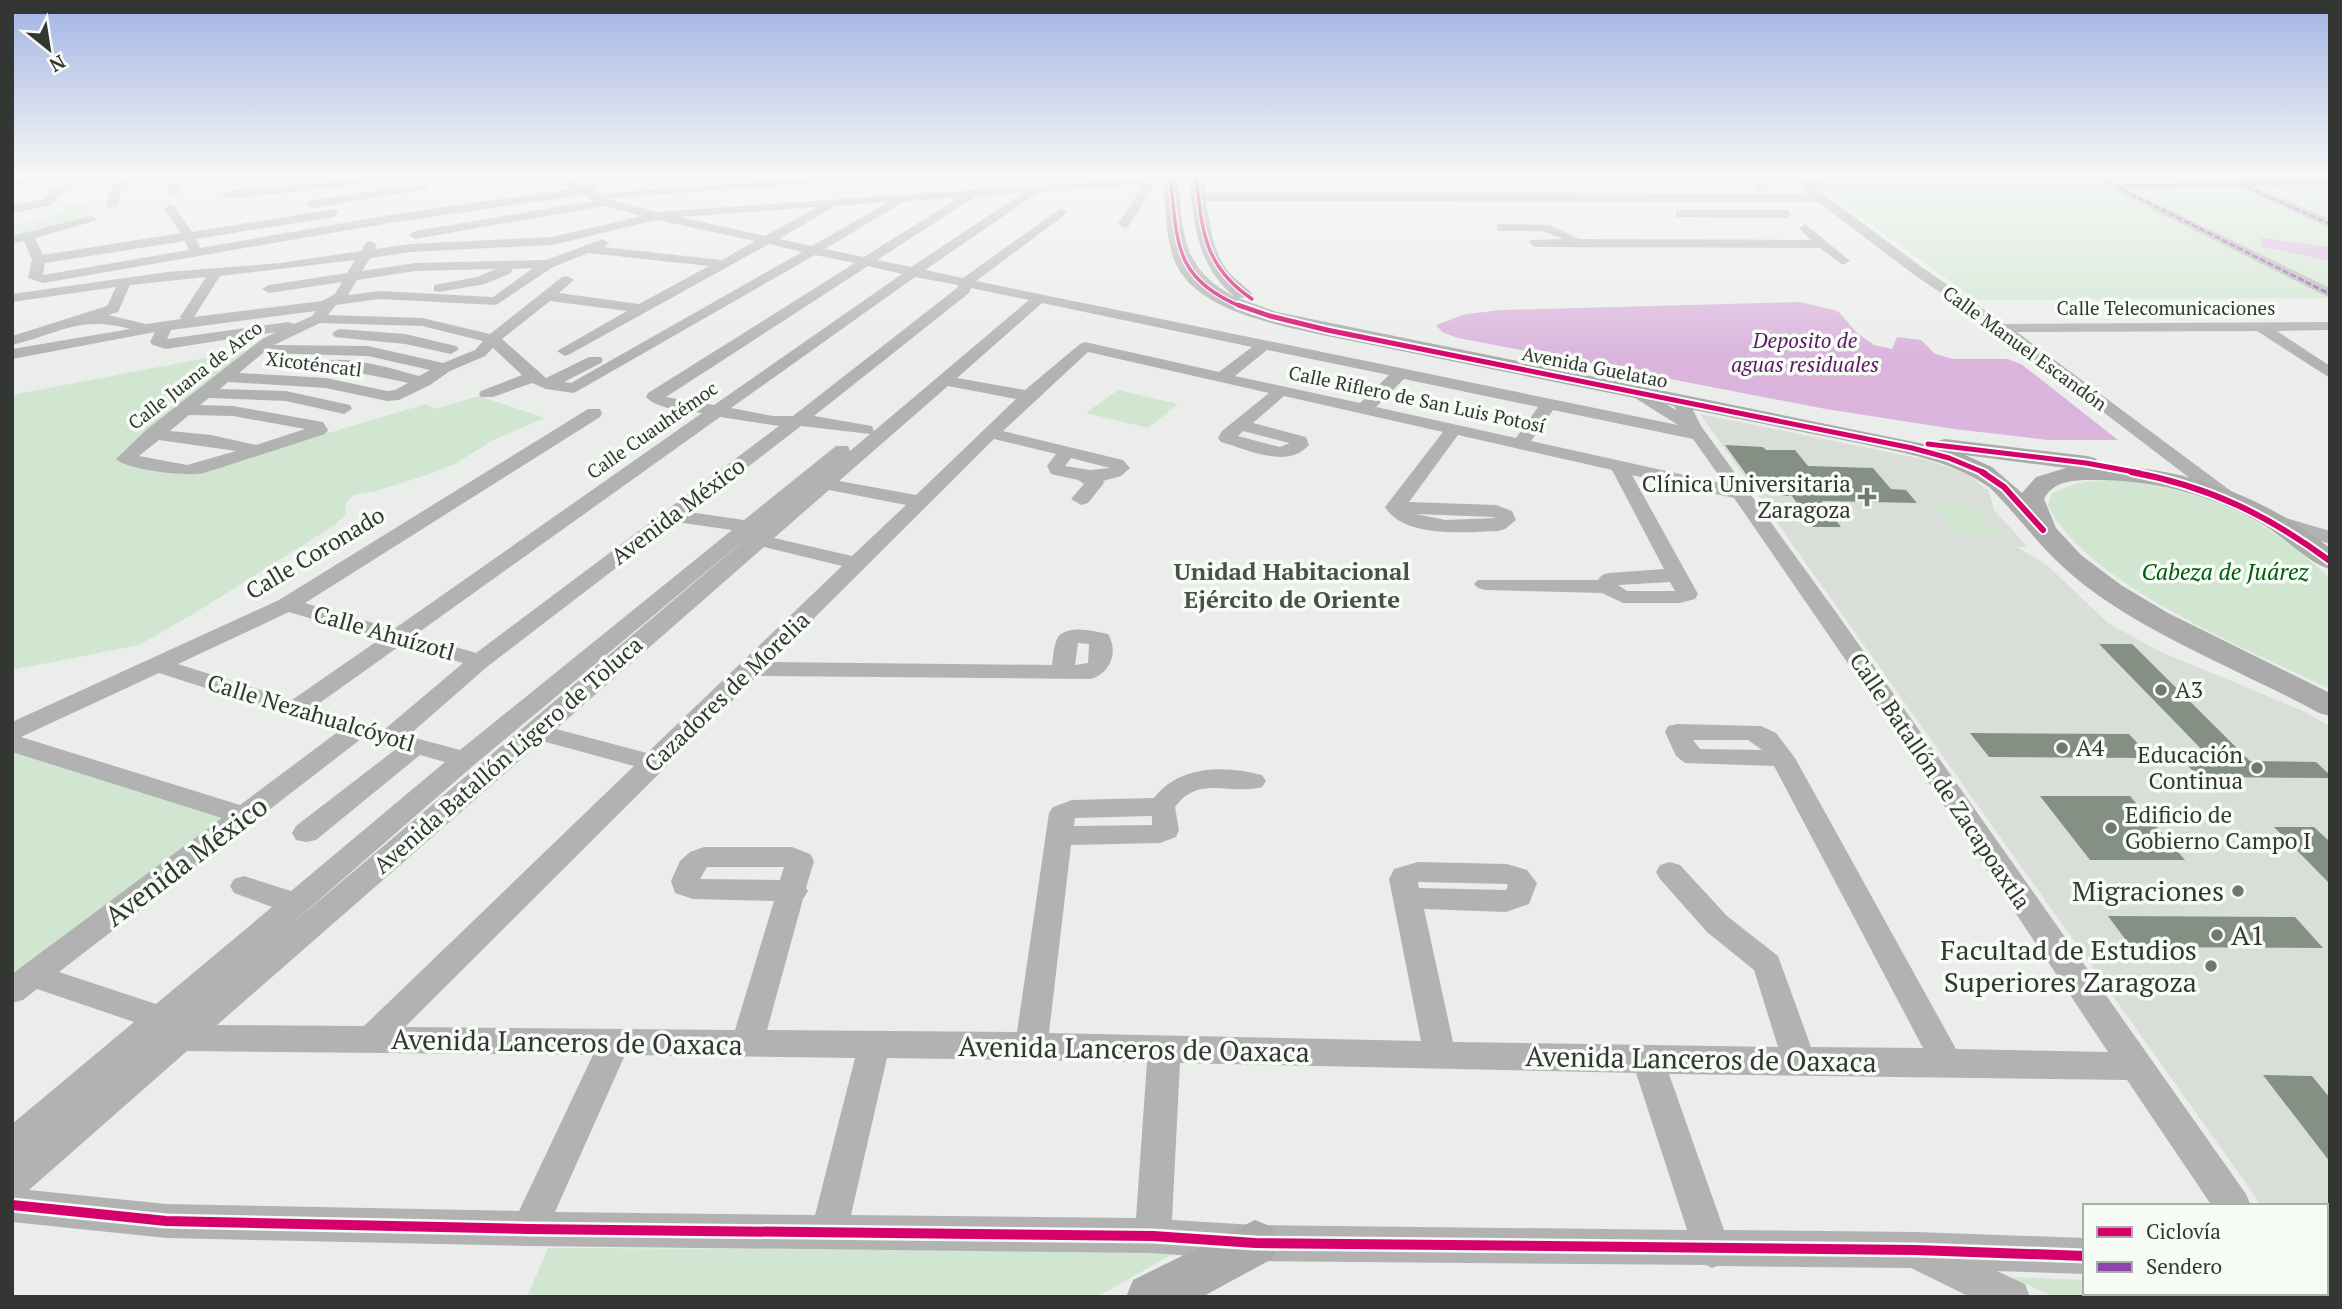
<svg xmlns="http://www.w3.org/2000/svg" width="2342" height="1309" viewBox="0 0 2342 1309" font-family="'PT Serif',serif">
<style>
.built{fill:#d9dfd8}
.green{fill:#d1e6d1}
.water{fill:#dab4dd}
.building{fill:#849084}
.lines{fill:none;stroke-linecap:round;stroke-linejoin:round}
.minor{fill:#b2b2b2;fill-rule:evenodd}
.major{fill:#aaabaa;fill-rule:evenodd}
.quiet{stroke:#8e44ad;stroke-width:2.5;stroke-dasharray:6 2.5;stroke-linecap:butt}
.cycleway-far3-casing{stroke:#f8fcf7;stroke-width:6}
.cycleway-far2-casing{stroke:#f8fcf7;stroke-width:9}
.cycleway-far1-casing{stroke:#f8fcf7;stroke-width:10}
.cycleway-casing{stroke:#f8fcf7;stroke-width:15}
.cycleway-far3{stroke:#d6006c;stroke-width:3.5}
.cycleway-far2{stroke:#d6006c;stroke-width:5}
.cycleway-far1{stroke:#d6006c;stroke-width:6}
.cycleway{stroke:#d6006c;stroke-width:10}
.poi-dot{fill:#747674;stroke:#f8fcf7;stroke-width:2.5}
.labels{text-anchor:middle;stroke-width:7;stroke-linejoin:round;paint-order:stroke}
.far-street-label{font-size:19px;fill:#343634;stroke:#f8fcf7}
.far-water-label{font-size:21px;font-style:italic;fill:#5b1961;stroke:#f8fcf7}
.poi-label{font-size:23px;fill:#343634;stroke:#f8fcf7;text-anchor:start}
.street-label{font-size:23px;fill:#343634;stroke:#f8fcf7}
.park-label{font-size:23px;font-style:italic;fill:#015c0f;stroke:#f8fcf7}
.neighbourhood-label{font-size:24px;font-weight:bold;fill:#4b4e4b;stroke:#f8fcf7}
.near-street-label{font-size:28px;fill:#343634;stroke:#f8fcf7}
.near-poi-label{font-size:28px;fill:#343634;stroke:#f8fcf7;text-anchor:end}
</style>
<rect width="100%" height="100%" fill="#ebedeb"/>
<path class="built" d="M1700,414l227,46 40,14 22,17 5,19 34,37h-11l30,18 61,58 53,29 140,58 29,16v571l-5,-4 1,-87h-64z"/>
<path class="green" d="M1802,175h528v123l-354,2z
M86,201l5,19 -79,20v-15l54,-12v-8z
M253,349l-137,112 77,12 233,-69 9,5 44,-13 66,22 -52,22 -38,24 -22,9 -57,18 -23,4 -8,10 1,9 -11,11 -140,88 -56,32 -127,25v-275z
M1118,390l60,14 -30,24 -62,-15z
M2112,479c93,11 148,35 218,99v111c-75,-36 -248,-107 -282,-184l4,-12 26,-10z
M1933,503l39,2 28,32 -40,-1z
M12,748l228,69 -228,163z
M548,1248l630,3 -81,46h-570z
M2012,1277l73,3v13h180l3,4h-215z"/>
<path class="water" d="M2262,238l68,9v14l-70,-15z
M1800,302l38,9 19,22 17,12 18,4 5,-12 24,3 14,14 18,5h54l14,5 97,76h-70l-94,-11 -128,-20 -368,-71 -16,-6 -6,-7 30,-11 35,-4z"/>
<path class="building" d="M1725,445l38,2 3,3h29l13,16 65,2 18,21 15,1 11,13 -95,-2 19,26h-28l-21,-31h-11l-11,-15h-19z
M2099,644h33l118,117 66,1 14,13v3l-132,-1 -15,-17h29z
M1970,733l159,1 22,24 -162,-1z
M2040,796h90l55,64h-95z
M2274,827h40l16,15v42z
M2108,916l187,1 28,31 -192,-1z
M2263,1075l49,1 18,22v64z"/>
<g class="lines">
<path class="minor" d="M56,175h58l-27,5 -27,14 -8,11 -40,8v-8l32,-6 8,-9 17,-9 -57,4v-6z
M134,175h17l-30,13 -3,18 -10,3 -2,-3 6,-22z
M171,175h12l-3,18 -6,3 -6,-3z
M227,175h49l8,4 -6,3 -46,-4z
M556,175h12l16,12 5,-3 3,-9h11l-3,11 -7,5 4,3 246,-19h61l-5,3 -294,20 52,14 487,-34v-3l27,2 6,3 -2,2 -20,2 -27,43 -4,1 -6,-4 25,-39 -104,7 -114,78 38,8 98,-70 6,4 -2,3 -89,66 702,144 -54,-34 8,-5 6,2 38,22 -4,-10 2,-4h12l15,30 137,189 408,579 5,12h-39l-85,-126 -458,-6 55,156 192,2 169,6v36l-88,-3 28,13 5,13h-60l-59,-29 -194,-2 -5,2 -6,-3 -451,-4 -102,-8 -624,-7 -363,-8 -154,-16v-98l122,-102 -97,-33 -14,11 -11,3v-29l210,-156 -210,-66v-30l267,-122 309,-191h12l2,4 -2,4 -295,186 89,26 308,-216c-17,-3 -44,-3 -56,-16l2,-4 207,-130 -40,-8 -241,138 -28,-4 -14,-6 -39,14h-12l-2,-3 2,-3 41,-16 -29,-27 -8,8 -35,15 -20,14 -31,15 -12,1 -61,-13 -98,-6 -8,7 66,2 64,14 2,4 -8,5 -58,-13 -77,-3 -9,7 33,1 84,15 6,1 5,8 -3,4 -121,39c-15,4 -78,-3 -88,-14l30,-29 116,-91 14,-7 -110,17 -13,-4 -3,-3 5,-10 -143,27v-10l118,-20c-50,-14 -72,5 -118,16v-9l95,-30 9,-19 -104,15v-8l155,-22 113,-9 81,-12 5,-9 5,-1 6,4 -2,4 36,-5 141,-7 90,-21 -39,-10 -188,33 -6,-4 6,-4 178,-30 -11,-6 -193,28 -346,60 -15,-5 4,-18 -8,-19 -12,3v-8l80,-20 6,4 -63,18 8,17 138,-22 -17,-24 6,-4 4,1 18,26 141,-23 6,4 -6,4 -137,22 4,9 189,-33 183,-26zM1023,193l-112,74 -34,-7 98,-63zM958,198l-94,59 -39,-8 80,-48zM888,202l-76,44 -33,-7 56,-33zM818,207l-53,29 -86,-19zM657,220l98,21 -33,19 -118,-13 5,-4 -6,-4 -57,21 -131,3 -53,8 8,-13 41,-6 141,-7zM185,241l4,9 -146,25 2,-12zM769,244l33,8 -231,131 -7,-1 37,-19 2,-3 -2,-3h-12l-43,21 -44,-39 48,-38 77,10 -70,40 8,5 5,-2zM588,253l121,13 -70,38 -80,-11 15,-13 -7,-4 -5,1 -72,57 -68,-16 -94,-3 8,-10 44,-6 116,6 57,-38zM355,260l-8,13 -78,12 -7,4 7,4 73,-11 -7,12 -13,7 -128,16 26,-41zM868,266l34,8 -188,131 -48,-8zM533,268l-40,29 -113,-6 -32,4 9,-15 58,-9 81,-2 -19,8 -43,8v6l5,1 46,-8 26,-11 1,-4zM206,277l-26,40 1,2 -35,5 -38,-9 10,-3 12,-27zM915,277l43,8 -1,3 -164,128h-20l-42,-8zM971,288l58,12 -155,131 -2,-5 -58,-10 155,-123zM1042,303l210,44 -33,25 -134,-30 -5,2 -55,46 -68,-12zM316,311l-4,5 -18,8 -6,-2 -121,17 4,-9zM320,323l102,3 61,15 -8,9 -32,13 -75,-17 -94,-1zM1267,350l122,25 -29,28 -125,-27zM1088,352l181,41 -47,38 -4,7 3,4c26,7 66,28 88,3l-3,-8 -53,-14 31,-27 159,36 -58,75c20,32 81,25 113,24l7,-2 11,-9 -4,-9 -16,-6 -87,-3 49,-67 154,35 52,99 -55,4 -7,2 -4,5h-120l-4,4 4,4 7,2 117,3 21,10h57l15,-4 3,-5 -66,-119 102,23 155,225 219,329 -152,-3 -161,-291 -19,-25 -15,-7 -84,-2 -9,2 -3,6 11,24 9,7 89,3 149,282 -112,-1 -33,-91 -51,-40 -47,-51 -10,-3 -10,3 -4,7 4,7 47,53 47,38 24,77 -325,-5 -29,-133 82,3 23,-8 8,-21 -10,-13 -20,-6 -89,-2 -24,7 -5,10 32,162 -372,-8 22,-188 89,-2 16,-6 3,-7 -4,-23c24,-33 55,-11 87,-20l4,-6 -4,-6c-37,-10 -83,-10 -108,23l-82,2 -19,7 -4,6 -32,219 -250,-2 36,-131 5,-8 -2,-3 8,-27 -4,-7 -18,-7h-88l-14,5 -10,9 -9,20 4,12 18,6 81,2 -39,129 -330,-3 352,-351 333,3c20,-5 29,-27 18,-45 -13,-3 -40,-10 -50,3 -4,7 -5,20 -6,28l-282,-3 224,-223 62,15 -9,12 4,8 27,6 6,4 -13,15 10,6 7,-2 16,-20 -1,-2 18,-5 9,-8 -7,-8 -120,-29zM263,353l105,3 62,14 -11,6c-18,-5 -83,-25 -96,-12 5,4 71,15 85,19l-13,7 -8,1 -61,-13 -87,-5zM1404,379l134,28 -22,31 -140,-31zM948,386l68,13 -100,96 -77,-14zM1553,410l140,29 32,45 -194,-43zM189,415l44,1 72,13 -49,16 -45,-10 -41,-4zM720,417l59,9 -303,227 -61,-18zM801,426l69,8 -20,17 -2,-5h-12l-92,74 -55,-8zM1243,431l46,12h1l-10,4 -42,-11zM159,440l77,11 -49,14 -48,-9zM1071,458l39,10 -20,2 -25,-4zM829,490l77,15 -54,51 -78,-18zM1416,514l77,3 3,1 -51,2zM676,522l56,8 -272,220 -52,-14 80,-70zM755,531l-467,396 186,-162zM764,547l78,19 -195,187 -91,-24zM1670,582l5,9h-48l-9,-6zM289,612l91,27 -88,61 -114,-36zM1078,643l11,1 -1,19 -13,2zM401,645l62,18 -78,66 -71,-22zM159,673l180,58 -99,74 -219,-68zM361,739l35,10 -100,77 -4,7 4,7 10,2 10,-2 104,-85 25,7 -154,129 -47,-15 -10,3 -4,7 4,7 38,14 -116,97 -97,-32zM1693,740h55l14,10 -62,-1zM542,741l92,25 -270,260 -147,-1zM1152,816v9l-78,1 1,-8zM707,867h77l-4,13 -80,-1zM1418,882l89,2 1,1 -2,5 -87,-2zM187,1051l406,4 -74,156 -353,-7 -137,-14zM625,1055l230,3 -40,157 -260,-3zM887,1058l260,4 -11,156 -285,-3zM1180,1063l456,10 51,157 -432,-5 -83,-5z
M1743,175h12l16,15 -10,2z
M1785,175h13l6,5 67,5 459,-5v6l-74,1 74,32v9l-92,-41 -112,2 204,99v10l-219,-109 -240,2 -57,-4 109,81 82,56 325,-2v8l-53,1 53,35v12l-73,-47 -240,1 222,165 3,4 -3,4h-14l-228,-174 -84,-57 -95,-72 -618,-1 -6,-4 6,-4 609,1z
M377,177l4,1v4l-154,17 -6,-4 6,-4z
M423,184l4,1v4l-115,19 -6,-4 6,-4z
M1680,210h106l6,4 -6,4 -110,-1v-6z
M1501,224l48,1 30,14 232,1 -12,-12 6,-4 45,37 -7,4 -23,-17 -285,-1 -6,-4 1,-3 33,-1 -22,-8h-44v-6z
M340,329l65,5 51,12 3,3 -8,5 -46,-10 -70,-7 -3,-3 3,-3z
M2279,516l51,15v13l-58,-18 -3,-4z
M2276,1293h40l1,4h-39z"/>
<path class="major" d="M1163,175h14c8,58 1,91 58,122 -39,-31 -41,-75 -46,-122h14c5,32 5,70 25,96 7,9 17,14 24,23l-2,4h-12l39,14 657,134 3,-5 8,-2 142,17 8,2 4,5 -2,3c84,-1 167,30 233,82v21c-20,-5 -44,-30 -63,-42 -53,-32 -114,-48 -176,-47 -17,0 -38,1 -47,19l12,29 25,27 40,30 47,28 162,80v23l-11,-3c-80,-44 -191,-85 -257,-147 -26,-24 -47,-54 -73,-79 -39,-27 -85,-34 -131,-44l-531,-107c-47,-11 -131,-24 -152,-74 -11,-27 -9,-59 -12,-87zM1965,455l101,13 -30,9 -14,16 -30,-26z
M1255,1220l17,7 7,16 -7,16 -70,38h-76l7,-17z"/>
<path class="quiet" d="M2093,175l237,119
M2240,184l90,40
M2115,186l215,-3"/>
<g class="cycleway-far3-casing">
<path id="cycleway-far3" d="M1170,175c8,67 2,103 72,132
M1196,175c6,54 7,91 56,124"/>
</g>
<g class="cycleway-far2-casing">
<path id="cycleway-far2" d="M1238,305l32,11 57,14 585,118 37,10 36,15
M1928,444l158,19 54,10"/>
</g>
<g class="cycleway-far1-casing">
<path id="cycleway-far1" d="M1982,472l22,15 39,43
M2131,472c77,14 137,43 199,89"/>
</g>
<g class="cycleway-casing">
<path id="cycleway" d="M12,1205l154,16 363,8 624,7 102,7 661,7 169,6"/>
</g>
<use href="#cycleway-far3" class="cycleway-far3"/>
<use href="#cycleway-far2" class="cycleway-far2"/>
<use href="#cycleway-far1" class="cycleway-far1"/>
<use href="#cycleway" class="cycleway"/>
</g>
<linearGradient id="sky" x2="0" y2="1"><stop stop-color="#a2b4e4"/><stop offset="0.49" stop-color="#f6f7f6"/><stop offset="1" stop-color="#f6f7f6" stop-opacity="0"/></linearGradient>
<rect width="2342" height="359" fill="url(#sky)"/>
<g class="poi-dot">
<path d="M1863.5 486.5h7v7h7v7h-7v7h-7v-7h-7v-7h7z"/>
<circle cx="2161" cy="690" r="7"/>
<circle cx="2062" cy="748" r="7"/>
<circle cx="2257" cy="768" r="7"/>
<circle cx="2111" cy="828" r="7"/>
<circle cx="2238" cy="891" r="7"/>
<circle cx="2217" cy="935" r="7"/>
<circle cx="2211" cy="966" r="7"/>
</g>
<g class="labels">
<g class="far-street-label">
<text x="2166" y="315">Calle Telecomunicaciones</text>
<text transform="translate(2025 348) rotate(36)" y="7">Calle Manuel Escandón</text>
<text transform="translate(314 364) rotate(7)" y="7">Xicoténcatl</text>
<text transform="translate(1595 367) rotate(11)" y="7">Avenida Guelatao</text>
<text transform="translate(195 375) rotate(-38)" y="7">Calle Juana de Arco</text>
<text transform="translate(1417 399) rotate(12)" y="7">Calle Riflero de San Luis Potosí</text>
<text transform="translate(652 430) rotate(-35)" y="7">Calle Cuauhtémoc</text>
</g>
<g class="far-water-label">
<text x="1805" y="348">Deposito de<tspan x="1805" dy="24">aguas residuales</tspan></text>
</g>
<g class="poi-label">
<text x="1851" y="492" text-anchor="end">Clínica Universitaria<tspan x="1851" dy="26">Zaragoza</tspan></text>
<text x="2175" y="698">A3</text>
<text x="2076" y="756">A4</text>
<text x="2243" y="763" text-anchor="end">Educación<tspan x="2243" dy="26">Continua</tspan></text>
<text x="2125" y="823">Edificio de<tspan x="2125" dy="26">Gobierno Campo I</tspan></text>
</g>
<g class="street-label">
<text transform="translate(678 511) rotate(-37)" y="8">Avenida México</text>
<text transform="translate(315 553) rotate(-31)" y="8">Calle Coronado</text>
<text transform="translate(384 633) rotate(16)" y="8">Calle Ahuízotl</text>
<text transform="translate(727 692) rotate(-44)" y="8">Cazadores de Morelia</text>
<text transform="translate(311 713) rotate(17)" y="8">Calle Nezahualcóyotl</text>
<text transform="translate(508 755) rotate(-41)" y="8">Avenida Batallón Ligero de Toluca</text>
<text transform="translate(1940 781) rotate(56)" y="8">Calle Batallón de Zacapoaxtla</text>
</g>
<g class="park-label">
<text x="2225" y="580">Cabeza de Juárez</text>
</g>
<g class="neighbourhood-label">
<text x="1292" y="580">Unidad Habitacional<tspan x="1292" dy="28">Ejército de Oriente</tspan></text>
</g>
<g class="near-street-label">
<text transform="translate(186 861) rotate(-37)" y="10">Avenida México</text>
<text transform="translate(567 1042) rotate(1)" y="10">Avenida Lanceros de Oaxaca</text>
<text transform="translate(1134 1049) rotate(1)" y="10">Avenida Lanceros de Oaxaca</text>
<text transform="translate(1701 1059) rotate(1)" y="10">Avenida Lanceros de Oaxaca</text>
</g>
<g class="near-poi-label">
<text x="2224" y="901">Migraciones</text>
<text x="2231" y="945" text-anchor="start">A1</text>
<text x="2197" y="960">Facultad de Estudios<tspan x="2197" dy="32">Superiores Zaragoza</tspan></text>
</g>
</g>
<rect width="2342" height="1309" fill="none" stroke="#343634" stroke-width="28"/>
<rect x="2083" y="1204" width="245" height="91" fill="#f8fcf7" stroke="#aaada9" stroke-width="2"/>
<rect x="2097" y="1227" width="35" height="10" fill="#d6006c" stroke="#aaada9" stroke-width="2"/>
<text x="2146" y="1239" font-size="21" fill="#343634">Ciclovía</text>
<rect x="2097" y="1262" width="35" height="10" fill="#8e44ad" stroke="#aaada9" stroke-width="2"/>
<text x="2146" y="1274" font-size="21" fill="#343634">Sendero</text>
<g transform="translate(49 49) rotate(150)" stroke="#f8fcf7" stroke-width="5" paint-order="stroke">
<path d="M0-5L12 26L0 18L-12 26Z" fill="#343634"/>
<text y="-10" font-size="19" font-weight="bold" text-anchor="middle" fill="#343634">N</text>
</g>
</svg>
